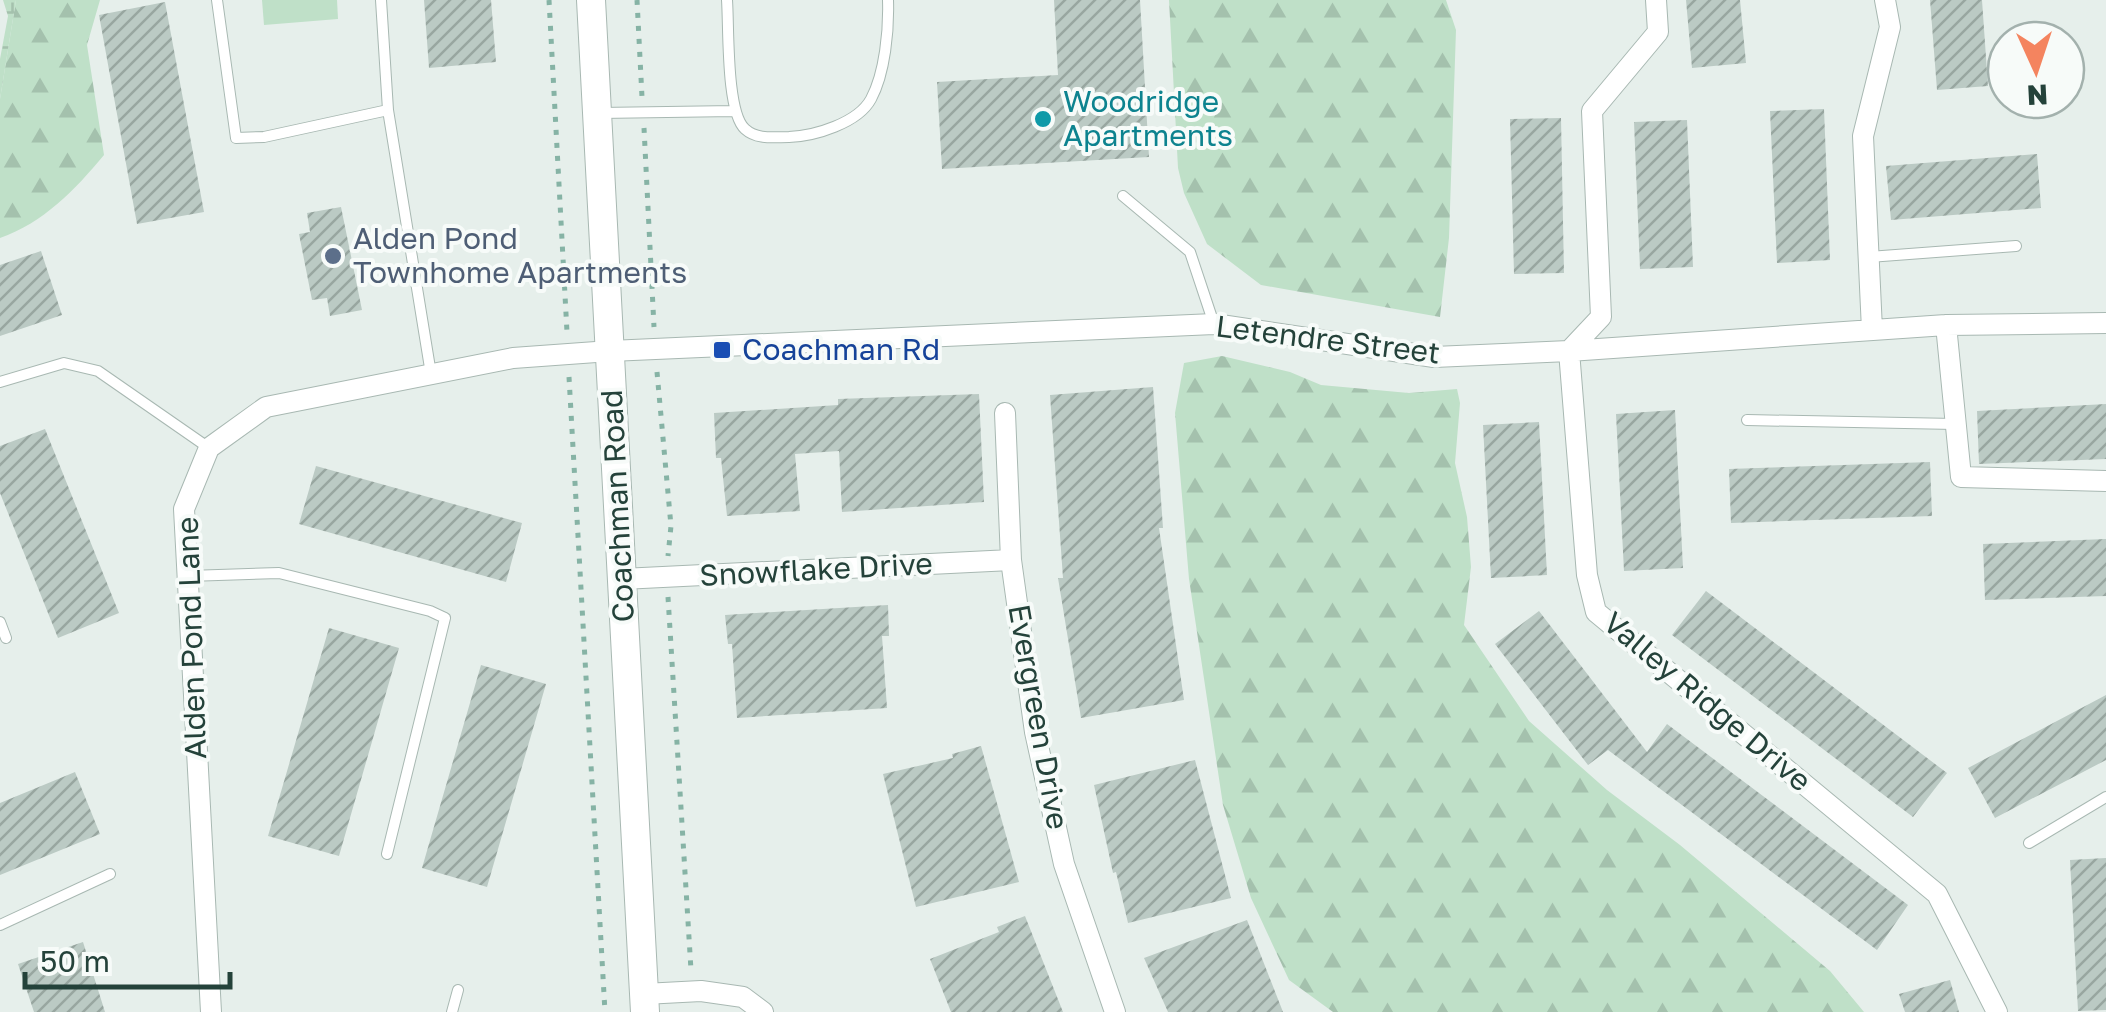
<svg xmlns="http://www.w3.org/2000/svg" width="2106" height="1012" viewBox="0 0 2106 1012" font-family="'Golos Text',sans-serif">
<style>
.green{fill:#bfe0c8}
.forest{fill:url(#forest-firs)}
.wetland{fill:url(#wetland-marsh)}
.building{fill:url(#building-hatch)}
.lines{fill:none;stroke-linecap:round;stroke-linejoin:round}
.service-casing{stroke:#a8b8b2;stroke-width:12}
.minor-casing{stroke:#a8b8b2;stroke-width:22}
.tertiary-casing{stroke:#a8b8b2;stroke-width:30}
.path{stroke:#86b3a5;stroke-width:5;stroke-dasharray:5 8;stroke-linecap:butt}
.service{stroke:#fff;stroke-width:10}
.minor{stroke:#fff;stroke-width:20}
.tertiary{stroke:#fff;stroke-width:28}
.culture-dot{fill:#0f9aa8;stroke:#f7fbf9;stroke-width:4}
.service-dot{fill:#5c6f8a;stroke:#f7fbf9;stroke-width:4}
.transit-dot{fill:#1a4fb4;stroke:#f7fbf9;stroke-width:4}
.labels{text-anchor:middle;stroke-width:8;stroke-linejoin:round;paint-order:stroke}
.culture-label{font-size:30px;fill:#0d838f;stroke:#f7fbf9;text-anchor:start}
.service-label{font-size:30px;fill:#4e5e75;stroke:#f7fbf9;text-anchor:start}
.street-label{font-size:30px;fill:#24423a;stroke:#f7fbf9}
.transit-label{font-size:30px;fill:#164399;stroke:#f7fbf9;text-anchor:start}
</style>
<defs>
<pattern id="forest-firs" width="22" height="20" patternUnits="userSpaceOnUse" patternTransform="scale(2.5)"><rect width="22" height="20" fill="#bfe0c8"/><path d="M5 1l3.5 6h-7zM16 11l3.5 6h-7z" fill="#a4c1ad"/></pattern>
<pattern id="wetland-marsh" width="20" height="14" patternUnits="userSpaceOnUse" patternTransform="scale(2.5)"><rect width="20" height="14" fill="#bfe0c8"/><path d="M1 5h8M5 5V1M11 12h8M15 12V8" fill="none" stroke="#a4c1ad"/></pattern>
<pattern id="building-hatch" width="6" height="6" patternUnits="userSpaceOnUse" patternTransform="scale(2.5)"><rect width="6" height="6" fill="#bbcac4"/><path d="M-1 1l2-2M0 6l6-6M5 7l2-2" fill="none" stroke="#98a6a0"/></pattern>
</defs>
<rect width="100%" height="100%" fill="#e6efeb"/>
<path class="green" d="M262,0h75l1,19 -74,6z"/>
<path class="forest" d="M16,0h84l-13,45 17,110c-29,35 -61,68 -104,83v-139z
M1169,0h277l10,30 -7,208 -9,79 -179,-32 -54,-41 -23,-51 -6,-25z
M1222,356l68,16 31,13 88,8 48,-4 3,14 -5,60 12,54 4,50 -7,58 65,96 78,69 73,55 150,126 34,41h-531l-44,-32 -38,-82 -28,-93 -34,-226 -14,-166 9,-50z"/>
<path class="wetland" d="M3,0h13l-16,99v-40l8,-43z"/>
<path class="building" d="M424,0h67l5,62 -67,6z
M1054,0h86l9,157 -207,12 -5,-87 121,-7z
M1686,0h54l6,63 -54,5z
M1930,0h52l6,86 -51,4z
M165,2l39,210 -67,12 -38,-209z
M1824,109l6,151 -53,3 -7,-152z
M1561,118l3,155 -50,1 -4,-155z
M1687,120l6,147 -53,2 -6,-147z
M2037,154l4,54 -150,12 -5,-54z
M341,207l21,103 -32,6 -3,-18 -15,2 -13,-66 11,-2 -3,-19z
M41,251l21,64 -62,21v-71z
M1153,387l10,141h-4l25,172 -103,18 -23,-140h5l-13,-183z
M979,394l5,108 -142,10 -3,-61 -44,3 5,57 -73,5 -6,-58h-5l-2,-45 124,-8v-6z
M2106,404v55l-127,5 -2,-53z
M1675,410l8,158 -59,3 -8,-157z
M1539,422l8,153 -56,3 -8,-153z
M45,429l74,184 -61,25 -58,-145v-47z
M1930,462l2,54 -201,7 -2,-54z
M316,466l206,57 -16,59 -207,-58z
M2106,539v57l-121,4 -2,-56z
M1706,591l241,182 -34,44 -241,-182z
M888,605l1,31h-7l5,72 -150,10 -5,-74h-4l-3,-29z
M1539,611l108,141 20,-28 241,181 -31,45 -269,-200 -20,15 -93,-121z
M329,628l70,20 -60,208 -71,-20z
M481,665l65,19 -59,203 -65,-19z
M2106,695v65l-111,58 -27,-50z
M981,746l38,136 -103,25 -33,-133 70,-16 -1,-4z
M1195,760l36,138 -103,25 -12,-51 -3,1 -19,-88z
M75,772l25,62 -100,41v-72z
M2106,858v152l-28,1 -8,-151z
M1025,916l38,96h-112l-21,-53 69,-27 -2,-5z
M1247,920l36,92h-115l-24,-54z
M83,942l22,70h-71l-16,-48z
M1950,980l9,32h-54l-6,-18z"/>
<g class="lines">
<g class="service-casing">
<path id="service" d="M217,0l19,138 28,-1 124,-27
M381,0l7,110 43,264
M727,0c2,27 -1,112 18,129 12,11 29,8 44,8 26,-1 69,-14 82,-38 14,-26 18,-69 17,-99
M600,113l134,-2
M1123,196l67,56 24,72
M1869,257l147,-11
M0,382l64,-19 34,8 111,77
M1747,420l208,4
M188,576l91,-3 151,38 15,7 -58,236
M0,622l6,16
M2029,843l77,-46
M0,925l110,-51
M452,1012l6,-22"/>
</g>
<g class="minor-casing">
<path id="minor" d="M1656,0l2,32 -66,79 9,206 -32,34 18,224 9,37 341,282 60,118
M1946,325l15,152 145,4
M1872,330l-9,-194 27,-109 -5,-27
M1005,413l6,147 24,172 29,132 51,148
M622,579l389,-19
M644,994l57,-3 42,6 20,15
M211,1012l-27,-503 25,-61 57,-41 247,-49 97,-7 604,-27 220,33 135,-6 377,-26 160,-2"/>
</g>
<g class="tertiary-casing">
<path id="tertiary" d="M591,0l54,1012"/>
</g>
<path class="path" d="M549,0l18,332
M637,0l5,97
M644,128l10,199
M657,372l14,154 -3,30
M569,377l36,635
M668,597l23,373"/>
<use href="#service" class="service"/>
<use href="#minor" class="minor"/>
<use href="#tertiary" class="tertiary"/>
</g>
<circle class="culture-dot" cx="1043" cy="119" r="10"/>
<circle class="service-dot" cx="333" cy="256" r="10"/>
<rect class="transit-dot" x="712" y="340" width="20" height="20" rx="5"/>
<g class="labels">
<g class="culture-label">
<text x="1063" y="112">Woodridge<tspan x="1063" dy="34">Apartments</tspan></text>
</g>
<g class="service-label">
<text x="353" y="249">Alden Pond<tspan x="353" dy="34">Townhome Apartments</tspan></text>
</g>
<g class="street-label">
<text transform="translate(1328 340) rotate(7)" y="10">Letendre Street</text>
<text transform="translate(618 506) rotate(-93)" y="10">Coachman Road</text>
<text transform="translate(816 570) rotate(-3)" y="10">Snowflake Drive</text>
<text transform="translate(192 638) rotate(-92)" y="10">Alden Pond Lane</text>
<text transform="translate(1707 702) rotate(40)" y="10">Valley Ridge Drive</text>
<text transform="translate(1038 717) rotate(80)" y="10">Evergreen Drive</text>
</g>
<g class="transit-label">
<text x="742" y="360">Coachman Rd</text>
</g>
</g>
<g transform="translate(2036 70) rotate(177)"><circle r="48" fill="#f7fbf9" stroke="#a3b1ad" stroke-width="2.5"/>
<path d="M0-8L18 38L0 25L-18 38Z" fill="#f4845f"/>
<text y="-15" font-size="28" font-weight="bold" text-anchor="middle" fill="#24423a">N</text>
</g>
<path d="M25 972v15h205v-15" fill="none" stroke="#24423a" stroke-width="5"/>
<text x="40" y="972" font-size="30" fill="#24423a" stroke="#f7fbf9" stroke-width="8" paint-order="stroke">50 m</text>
</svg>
